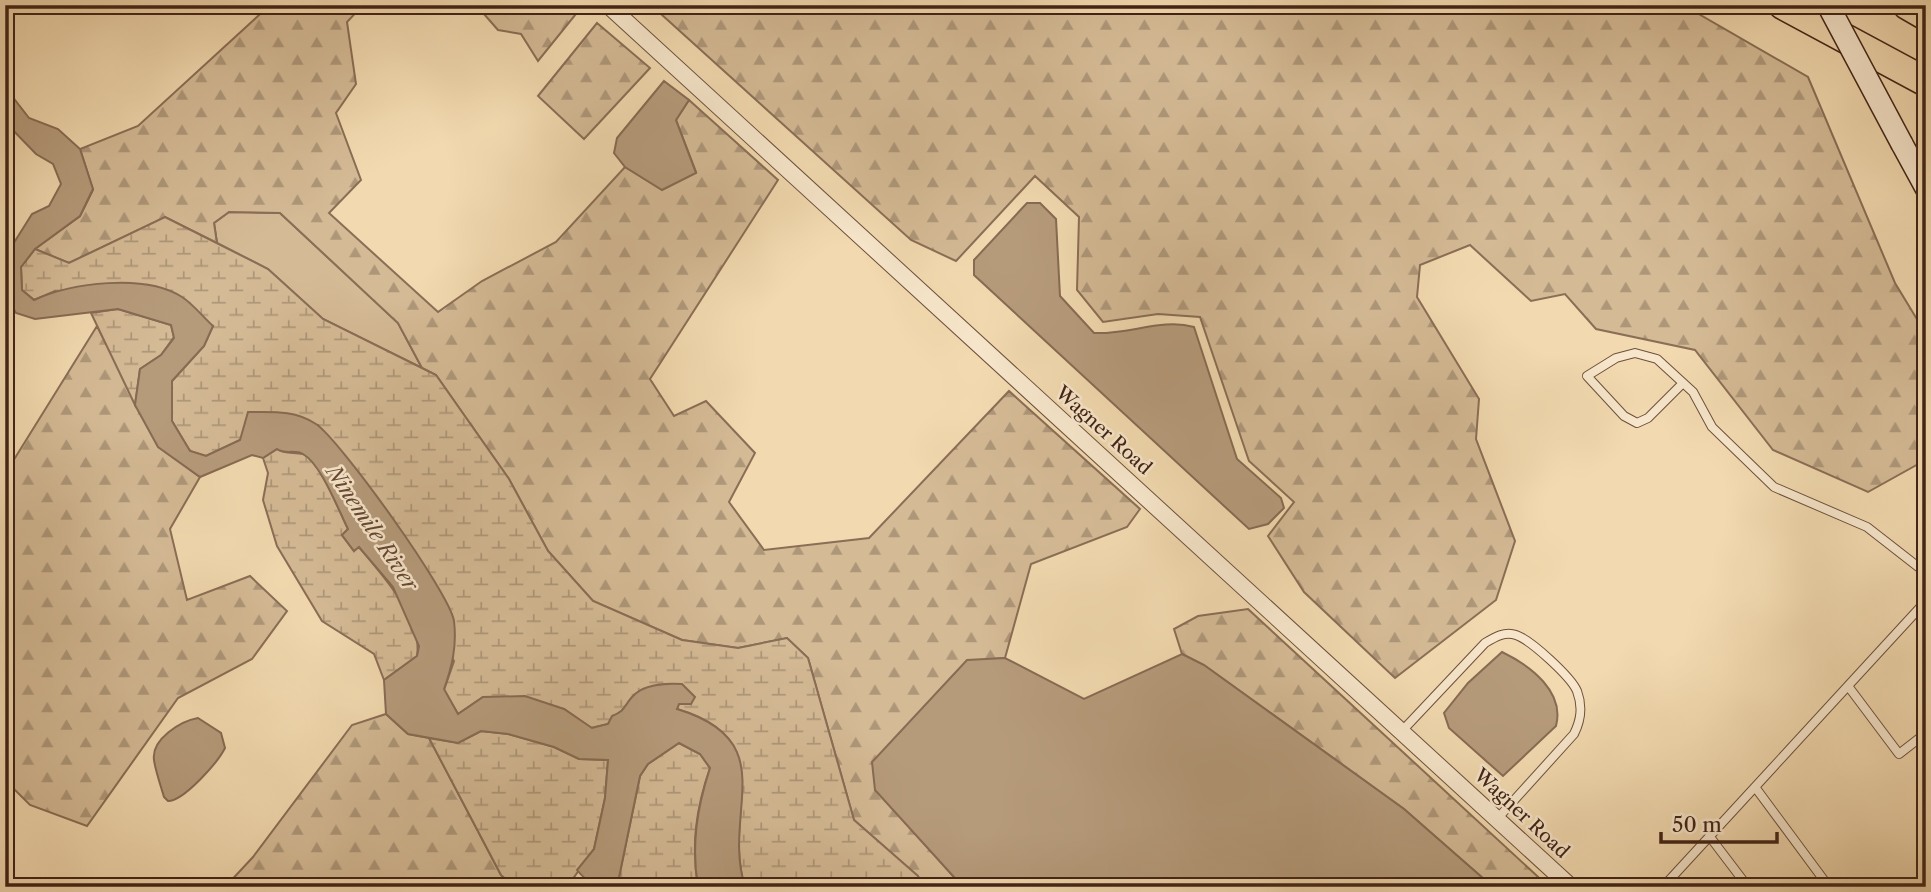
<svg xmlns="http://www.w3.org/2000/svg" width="1931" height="892" viewBox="0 0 1931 892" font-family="'Libre Caslon Text',serif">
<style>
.green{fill:#d4ba95;stroke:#8a6e56;stroke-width:2}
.forest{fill:url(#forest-firs);stroke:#8a6e56;stroke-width:2}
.wetland{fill:url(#wetland-marsh);stroke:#8a6e56;stroke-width:2}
.water{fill:#b69b7b;stroke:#876b53;stroke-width:2}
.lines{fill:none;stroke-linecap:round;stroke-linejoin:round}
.lane-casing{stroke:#6d503c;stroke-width:10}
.street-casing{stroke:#6d503c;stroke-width:18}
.secondary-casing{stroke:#412316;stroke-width:24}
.highway-casing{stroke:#412316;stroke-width:31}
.lane{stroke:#f7e6cb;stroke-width:8}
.street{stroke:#f7e6cb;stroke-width:16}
.secondary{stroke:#f7e6cb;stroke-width:21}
.highway{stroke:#f2d9af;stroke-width:28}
.secondary-bridge-casing{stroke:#412316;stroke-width:24;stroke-linecap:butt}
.secondary-bridge{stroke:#f7e6cb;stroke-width:21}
.labels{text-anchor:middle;stroke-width:5;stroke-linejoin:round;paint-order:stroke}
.street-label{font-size:19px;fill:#412316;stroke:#f7e6cb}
.water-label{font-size:21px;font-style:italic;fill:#644734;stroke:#f7e6cb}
</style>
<defs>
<pattern id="forest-firs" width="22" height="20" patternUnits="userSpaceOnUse" patternTransform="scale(1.75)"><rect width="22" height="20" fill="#d4ba95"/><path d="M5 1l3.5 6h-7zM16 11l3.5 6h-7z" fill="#ae9779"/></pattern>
<pattern id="wetland-marsh" width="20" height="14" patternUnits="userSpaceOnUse" patternTransform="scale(1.75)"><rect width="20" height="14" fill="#d4ba95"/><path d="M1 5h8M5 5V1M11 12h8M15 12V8" fill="none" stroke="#ae9779"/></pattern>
</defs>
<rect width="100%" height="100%" fill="#f2d9af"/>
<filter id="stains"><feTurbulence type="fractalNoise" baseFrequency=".00286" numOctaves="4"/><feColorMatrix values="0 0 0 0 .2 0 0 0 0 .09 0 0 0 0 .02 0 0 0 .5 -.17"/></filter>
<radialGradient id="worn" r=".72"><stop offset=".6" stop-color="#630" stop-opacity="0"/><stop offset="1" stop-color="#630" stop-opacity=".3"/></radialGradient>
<path class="green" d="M229,212l51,1 118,110 24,45 -99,-49 -55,-50 -51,-26 -3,-20z"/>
<path class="forest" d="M270,5h93l-16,17 9,62 -20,29 25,67 -32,33 109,99 44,-31 74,-39 69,-75 37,22 34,-17 -20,-52 13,-20 89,80 -128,199 24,37 32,-15 49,52 -26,49 35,48 105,-12 140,-147 131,118 -13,18 -96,37 -26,94 -38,3 -91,129 87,97h-40l-5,-11 -64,-56 -46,-162 -21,-20 -49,10 -56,-8 -89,-39 -45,-50 -39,-72 -73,-104 -14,-7 -24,-45 -118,-110 -51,-1 -15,11 3,20 -52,-26 -96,46 -34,-14 45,-33 13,-26 -13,-41 58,-23z
M476,5h101l3,4 -42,52 -17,-27 -23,-4z
M651,5h1032l125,72 87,206 31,51v128h-4l-54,30 -95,-42 -78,-100 -99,-21 -31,-35 -34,7 -61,-56 -50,20 -3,32 62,102 -3,40 39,102 -19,59 -101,78 -91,-86 -36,-56 26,-34 -45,-41 -49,-144 -42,-3 -55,8 -26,-32 2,-73 -44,-41 -79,85 -45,-21z
M597,23l53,45 -66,71 -46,-43z
M97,326l61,120 42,31 -30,52 17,71 63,-24 37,35 -35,48 -74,39 -91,128 -57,-21 -25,-25v-306z
M1248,609l301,278h-56l-89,-78 -200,-144 -22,-11 -8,-25 24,-13z
M386,714l22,20 21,4 72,137 14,12h-290l28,-30 99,-132z"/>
<path class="wetland" d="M165,217l103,52 55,50 113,56 73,104 39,72 45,50 89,39 56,8 49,-10 21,20 46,162 64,56 5,11h-178c-24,-75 38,-147 -68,-178l2,-5 16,-7 -72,15 -10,4 -5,8 -17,4 -27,-19 -81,-12 -25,17 -14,-24 10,-29 -136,-236 -78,15 -34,16 -16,-5 -18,-30v-40l32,-35 9,-20 -158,-35 -21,9 -12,-10 -1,-23 14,-18 34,14z
M118,309l53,16 3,12 -13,18 -21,14 -5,36 -44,-92z
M277,449c11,8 25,-1 35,11 12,13 28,52 36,69l-6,6 12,16 4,-5c23,27 65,73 59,110l-33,24 -10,-26 -52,-33 -45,-75 -14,-46 5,-27 -5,-15z
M481,731l27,3 46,13 25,12 29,1 -3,38 -11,51 -27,38h-52l-14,-12 -72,-137 29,5z
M679,743l21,11 10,14c-14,40 -19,77 -12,119h-81l23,-111 8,-12z"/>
<path class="water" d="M5,76l7,20 17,22 29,11 22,20 13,40 -13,27 -45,33 -14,18 1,23 12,10c37,-17 111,-27 148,-3 11,7 21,20 31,29l-9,20 -32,35v40l18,30 16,5 34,-16 8,-28c25,0 47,-2 68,12 24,16 134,169 138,197 3,25 -2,46 -10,68l14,25 25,-17 42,-1 39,13 28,19 16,-4 4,-8c13,-5 12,-10 20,-19 11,-13 35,-14 50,-13l13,13 -4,7h-12l-2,5c108,33 44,102 68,178h-47c-7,-42 -1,-79 12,-119l-10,-14 -21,-11 -31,21 -8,12 -23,111c-19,0 -28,-2 -40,-17l17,-21 11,-51 3,-38 -29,-1 -25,-12 -46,-13 -27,-3 -23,12 -50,-9 -22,-20 -2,-34 33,-24 2,-10 -26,-59 -34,-40 -5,4 -12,-16 6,-6c-10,-20 -27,-65 -45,-75 -9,-5 -17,1 -26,-5l-14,9 -11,-3 -52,22 -42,-30 -23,-42 5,-36 21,-14 13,-17 -3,-13 -53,-16 -83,10 -19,-6 -11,-18v-38l27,-43 17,-8 12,-22 -8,-20 -17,-10 -31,-32z
M664,81l25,19 -13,20 20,53 -34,17 -37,-23 -11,-14 3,-15z
M1027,203h13l16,16 4,77 34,37c34,2 68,-15 100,-6l43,132 44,39 3,10 -16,16 -19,5 -275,-254v-15z
M1502,652c29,14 63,40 54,74l-53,50 -54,-48 -5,-15 24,-30z
M1182,654l22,11 200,144 89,78h-530l-88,-97 -3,-28 95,-102 38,-2 79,41z
M198,718l23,15 4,15c-7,14 -41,53 -57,53l-4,-4c-3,-10 -9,-28 -10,-37 -3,-21 27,-39 44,-42z"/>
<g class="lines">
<g class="lane-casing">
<path id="lane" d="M1682,384l-34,34 -11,5 -13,-7 -37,-40 29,-18 19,-5 22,6 36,33 19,35 62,60 93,40 59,46
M1848,686l51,68 27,-21
M1402,731l83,-88c10,-6 20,-12 31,-8 15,5 55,42 61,56 6,16 4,29 -3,43l-76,84
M1755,787l74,100
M1710,837l38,50
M1663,887l263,-286"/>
</g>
<g class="street-casing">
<path id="street" d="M608,5l963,882"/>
</g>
<g class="secondary-casing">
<path id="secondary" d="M1902,144l24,44"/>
</g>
<g class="highway-casing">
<path id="highway" d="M1783,5l143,77
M1907,5l19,11"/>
</g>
<use href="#lane" class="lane"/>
<use href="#street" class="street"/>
<use href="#secondary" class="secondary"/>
<use href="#highway" class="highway"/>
<g class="secondary-bridge-casing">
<path id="secondary-bridge" d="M1828,5l74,139"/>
</g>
<use href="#secondary-bridge" class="secondary-bridge"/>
</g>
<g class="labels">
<g class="street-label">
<text transform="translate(1104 430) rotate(42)" y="7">Wagner Road</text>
<text transform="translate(1522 813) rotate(43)" y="7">Wagner Road</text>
</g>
<g class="water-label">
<text transform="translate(372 528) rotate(56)" y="7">Ninemile River</text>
</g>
</g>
<rect width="1931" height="892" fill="none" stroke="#f2d9af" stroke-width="28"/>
<rect x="7" y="7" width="1917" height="878" fill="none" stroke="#412316" stroke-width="3.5"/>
<rect x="14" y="14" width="1903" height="864" fill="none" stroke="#412316" stroke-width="2"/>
<path d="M1661 832v10h116v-10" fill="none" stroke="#412316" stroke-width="3.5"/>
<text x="1672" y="832" font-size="21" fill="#412316" stroke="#f7e6cb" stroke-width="5" paint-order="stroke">50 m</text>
<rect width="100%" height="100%" filter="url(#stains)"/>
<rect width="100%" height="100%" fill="url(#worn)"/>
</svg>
